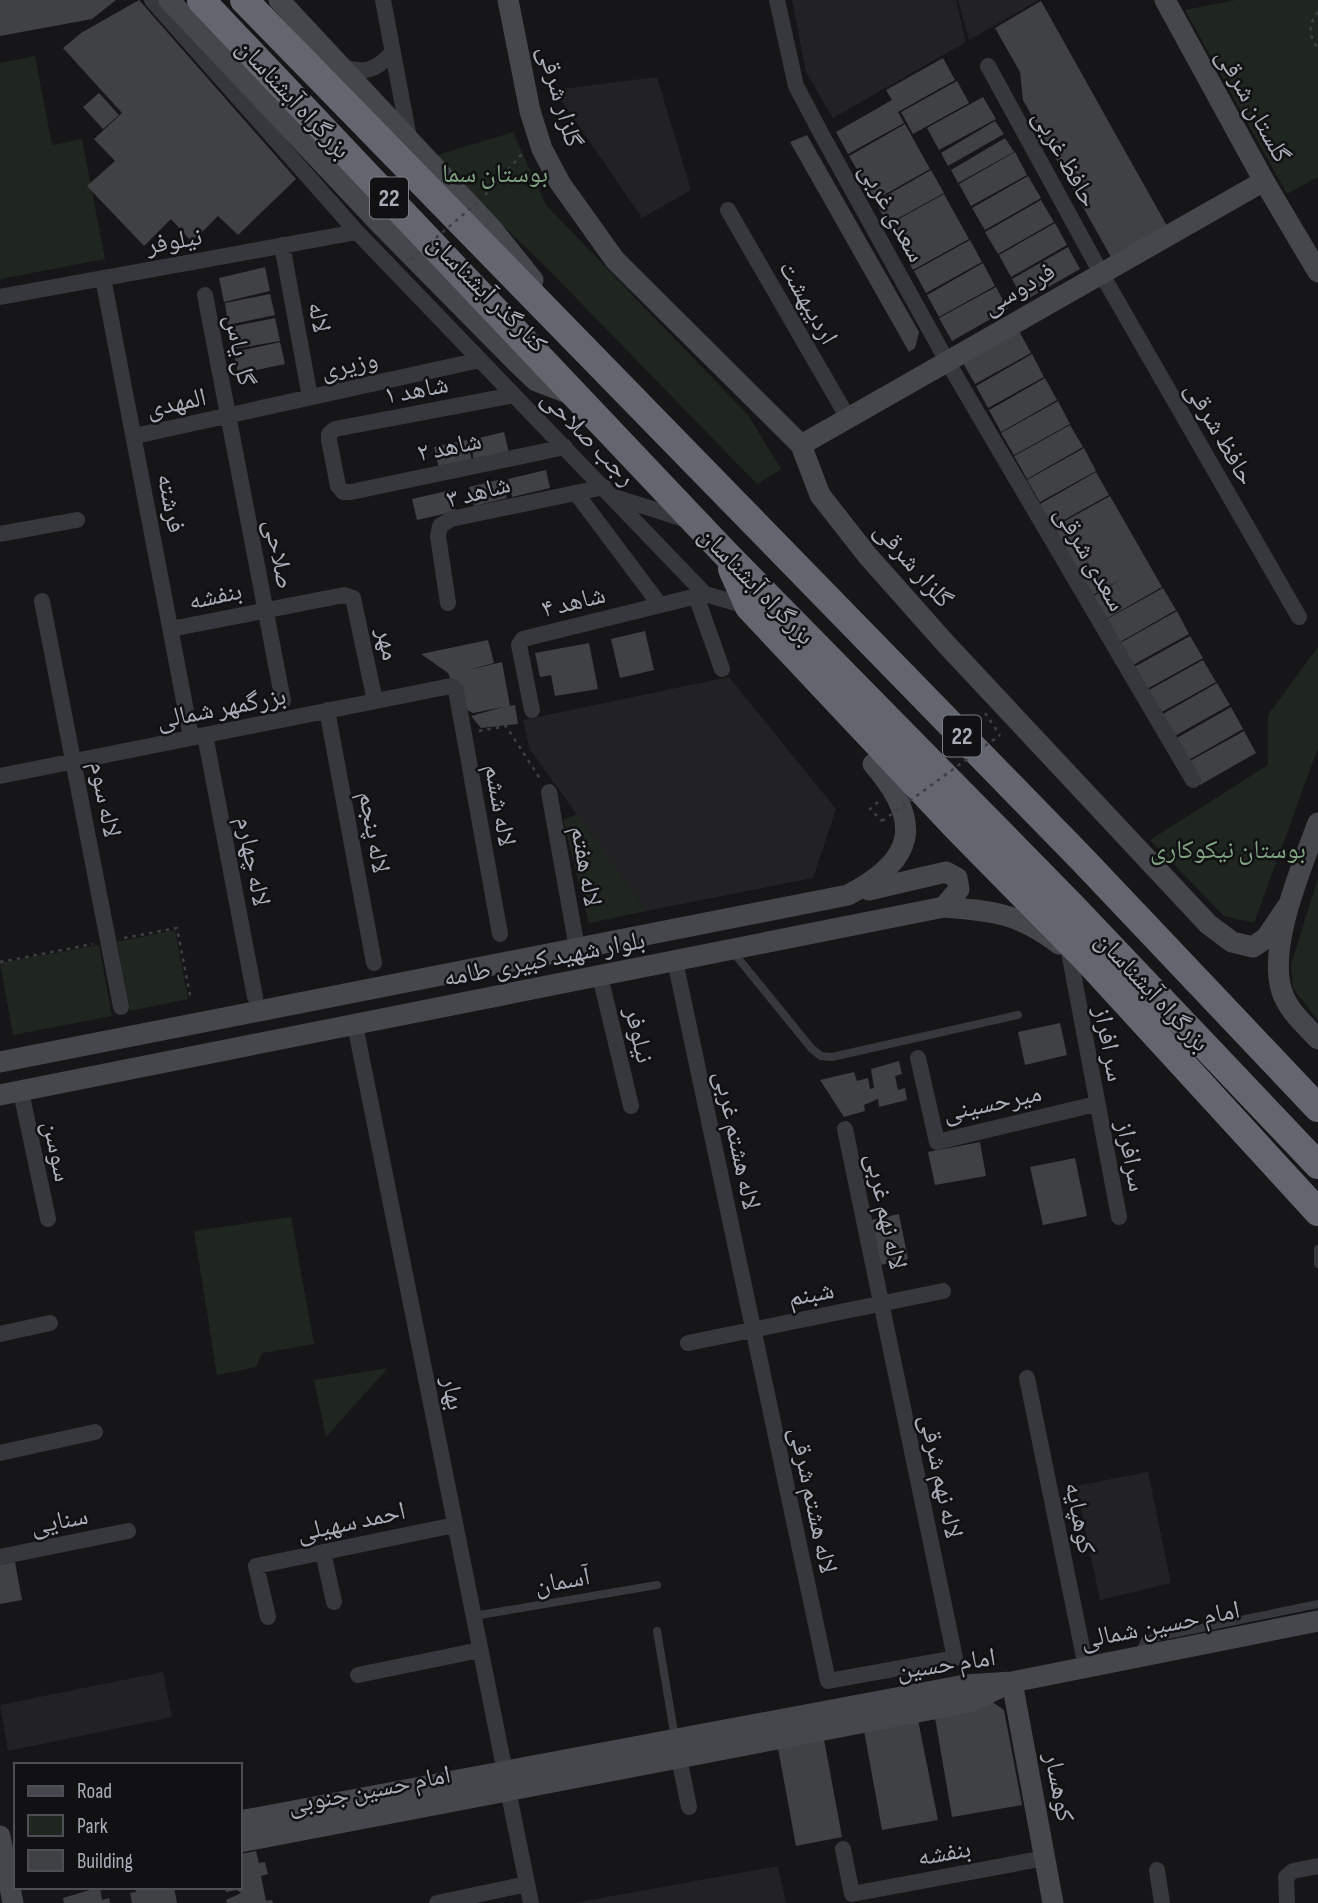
<svg xmlns="http://www.w3.org/2000/svg" width="1318" height="1903" viewBox="0 0 1318 1903" font-family="'Sofia Sans Condensed','Noto Naskh Arabic',sans-serif">
<style>
.built{fill:#222225}
.green{fill:#1e261f}
.building{fill:#404145}
.lines{fill:none;stroke-linecap:round;stroke-linejoin:round}
.path{stroke:#3d3f44;stroke-width:2.5;stroke-dasharray:3.5 5;stroke-linecap:butt}
.lane{stroke:#37383d;stroke-width:8}
.street{stroke:#37383d;stroke-width:16}
.secondary{stroke:#45474d;stroke-width:21}
.highway{stroke:#63666e;stroke-width:28}
.path-bridge{stroke:#3d3f44;stroke-width:2.5;stroke-dasharray:3.5 5;stroke-linecap:butt}
.labels{text-anchor:middle;stroke-width:5;stroke-linejoin:round;paint-order:stroke}
.shield{fill:#111113;stroke:#7b7e86;stroke-width:2}
.shield-label{font-size:24px;font-weight:bold;fill:#a8adb8}
.street-label{font-size:26px;fill:#a8adb8;stroke:#111113}
.park-label{font-size:26px;fill:#7fa381;stroke:#111113}
</style>
<rect width="100%" height="100%" fill="#161618"/>
<path class="built" d="M792,0h164l10,42 -133,76 -27,-46z
M958,0h81l-70,40z
M657,77l34,113 -49,28 -88,-128z
M729,677l107,132 -23,69 -167,33 -117,-163 -6,-28z
M1148,1472l23,111 -71,17 -24,-114z
M163,1672l9,45 -164,34 -8,-46z
M778,1866l8,37h-212z"/>
<path class="green" d="M1236,0h82v177l-31,17 -102,-184z
M35,56l17,89 30,-6 23,120 -105,20v-216z
M513,132l33,73 202,210 33,54 -24,15 -214,-220 -112,-107z
M1318,647v101l-64,175 -30,-7 -74,-76 118,-75v-50z
M577,814l69,97 -57,12 -26,-103z
M1318,878v143l-25,-33 -2,-23z
M175,930l13,69 -58,12 -13,-69z
M99,945l13,71 -99,19 -13,-72z
M291,1217l23,127 -52,9 -6,14 -39,8 -23,-144z
M388,1368l-62,69 -12,-57z"/>
<path class="building" d="M0,0h116l-24,19 -92,17z
M139,0l157,179 -58,56 -20,-19 -26,26 -21,-23 -27,27 -57,-60 28,-25 -21,-22 28,-26 -59,-65 18,-15z
M1041,1l126,225 -56,31 -88,-157 -3,-28 -25,-44z
M943,58l12,22 -57,32 6,11 -56,31 -12,-22 56,-32 -6,-10z
M957,81l12,22 -56,31 -12,-22z
M99,93l20,22 -16,14 -20,-22z
M983,97l13,22 -57,31 -12,-22z
M995,121l9,13 -56,32 -7,-13z
M905,124l25,45 -55,31 -26,-44z
M807,135l112,197 -4,16 -6,4 -119,-210z
M1005,138l9,14 -56,31 -7,-13z
M1015,152l12,23 -56,31 -12,-22z
M931,170l13,23 -56,31 -13,-22z
M1028,176l13,22 -56,32 -13,-22z
M944,194l25,45 -56,31 -25,-45z
M1041,200l13,22 -56,32 -13,-22z
M1055,223l12,22 -56,32 -12,-22z
M970,240l12,22 -56,31 -12,-22z
M1068,247l12,22 -56,32 -12,-22z
M983,263l12,23 -56,31 -12,-22z
M265,267l5,24 -46,11 -5,-24z
M996,287l12,22 -56,32 -13,-23z
M270,294l5,21 -47,10 -3,-22z
M275,318l5,23 -46,8 -4,-22z
M1019,331l12,22 -56,31 -12,-21z
M280,342l5,22 -47,10 -4,-22z
M1032,354l12,23 -56,31 -12,-22z
M1045,378l12,22 -56,32 -12,-22z
M1058,401l12,23 -56,31 -13,-22z
M1070,425l13,22 -56,32 -13,-23z
M504,432l5,21 -35,8 -4,-21z
M467,440l5,21 -33,8 -5,-22z
M1084,448l12,23 -56,31 -13,-22z
M546,470l4,18 -38,9 -4,-18z
M1096,472l13,23 -56,31 -13,-22z
M502,479l5,19 -33,8 -5,-19z
M451,490l5,21 -39,9 -5,-21z
M1110,496l52,91 -56,32 -12,-23 29,-18 -30,17 -13,-22 15,-10 -16,10 -25,-46z
M1163,588l13,22 -56,32 -13,-23z
M1177,611l12,23 -56,31 -13,-22z
M645,631l9,39 -34,8 -9,-39z
M1190,636l13,22 -56,31 -13,-22z
M488,640l6,23 -26,7 34,-8 8,44 5,-1 3,19 -37,4 -10,-12 32,-9 -30,6 -9,-5 -16,-35 -27,-19z
M589,643l9,46 -43,7 -4,-21 -11,2 -5,-24z
M1203,660l13,22 -56,31 -13,-22z
M1217,683l13,22 -57,32 -12,-22z
M1231,707l12,22 -56,32 -12,-22z
M1244,731l12,22 -56,32 -12,-23z
M1060,1023l7,32 -42,10 -7,-33z
M899,1061l3,13 -7,2 3,14 7,-2 2,12 -28,7 -1,-8 -14,6 1,6 -21,6 -24,-37 34,-8 3,9 11,-3 2,11 4,-1 -3,-19z
M980,1142l6,34 -51,9 -7,-33z
M1075,1158l12,58 -44,9 -13,-58z
M899,1214l9,45 -32,7 -9,-45z
M15,1562l7,38 -22,4v-39z
M991,1701l13,9 18,95 -70,12 -18,-105z
M917,1715l21,105 -56,10 -19,-105z
M823,1734l19,103 -46,9 -19,-103z
M256,1851l3,12 6,-1 3,12 -7,2 5,25 6,-1 1,3h-46l-1,-3 15,-7 -4,-3 -11,2 -1,-5h15v-33z
M100,1887l2,13 7,-2 1,5h-46l-1,-5z
M135,1887h39l3,16h-45l-2,-10 6,-1z"/>
<g class="lines">
<path class="path" d="M1318,12c-10,12 -10,24 0,36
M485,195l38,-42
M985,713l15,22
M479,731l27,-5 35,54
M878,802l-8,7 12,12
M124,938l53,-10 14,72
M0,962l93,-18"/>
<path class="lane" d="M733,952l79,97 9,7 11,1 186,-42
M1318,1249v15
M474,1616l183,-31
M657,1631l18,107
M1146,1654l-4,-7 3,-7 8,-2 165,-34"/>
<path class="street" d="M152,0l205,232 348,362 45,13
M383,0l26,138
M777,0l19,86 27,51 124,224 246,419
M988,66l113,207 198,344
M343,67c24,7 33,3 50,-15
M728,210l120,208
M282,245l28,152
M103,278l88,459
M205,295l78,406
M0,297l357,-65
M514,395l-179,34 -6,5v6l9,46 5,6h8l214,-45
M135,436l345,-76
M576,493l84,112
M615,497l75,24
M0,534l77,-14
M696,596l26,73
M42,601l79,406
M448,603l-10,-67 2,-10 11,-7 153,-32
M171,629l173,-34 9,3 22,103
M327,710l47,253
M532,710l-13,-65 4,-6 182,-45
M205,735l50,262
M0,776l451,-90 5,4 44,244
M549,792l28,156
M1069,952l50,265
M675,961l153,720 127,-23 -110,-529
M600,976l31,130
M355,1025l150,747
M918,1058l19,84 159,-38
M21,1092l27,127
M0,1334l50,-11
M688,1343l255,-52
M1027,1378l59,289
M0,1453l95,-21
M323,1552l11,50
M0,1557l128,-26
M268,1617l-12,-51 199,-41
M358,1675l122,-25
M677,1748l12,59
M508,1790l23,113
M843,1849l9,45 193,-36
M1157,1870l5,33
M437,1903l90,-19
M1287,1903l-1,-26 7,-6 25,-5"/>
<path class="secondary" d="M169,0l213,226 135,137 19,18 37,14
M279,0l214,230 40,50
M508,0l22,111 12,38 18,34 55,77 186,185 19,50 47,60 79,89 262,280 24,18 21,5 13,-9 21,-31
M1165,0l99,181 54,91
M801,445l463,-264
M1318,823c-16,43 -54,130 -34,174 7,16 22,29 34,42
M869,890l77,-18 11,6 2,11 -15,18
M0,1062l848,-167c67,-35 76,-72 25,-131
M0,1095l944,-188c48,4 75,6 115,37
M1012,1682l41,221
M240,1821l725,-136 47,-3 306,-61
M0,1836l13,67
M240,1842l730,-140 31,-15"/>
<path class="highway" d="M201,0l522,551 349,355 246,259
M244,0l837,858 237,250
M732,569l17,38 207,220 132,134 230,251"/>
<path class="path-bridge" d="M410,260l68,-58
M882,821l118,-86"/>
</g>
<g class="labels">
<g class="shield">
<rect x="370" y="177.5" width="38" height="41" rx="5"/>
<rect x="943" y="715.5" width="38" height="41" rx="5"/>
</g>
<g class="shield-label">
<text x="389" y="206">22</text>
<text x="962" y="744">22</text>
</g>
<g class="street-label">
<text transform="translate(561 96) rotate(74)" y="9">گلزار شرقی</text>
<text transform="translate(294 98) rotate(47)" y="9">بزرگراه آبشناسان</text>
<text transform="translate(1254 105) rotate(61)" y="9">گلستان شرقی</text>
<text transform="translate(1066 158) rotate(61)" y="9">حافظ غربی</text>
<text transform="translate(893 212) rotate(61)" y="9">سعدی غربی</text>
<text transform="translate(174 240) rotate(-10)" y="9">نیلوفر</text>
<text transform="translate(1018 288) rotate(-30)" y="9">فردوسی</text>
<text transform="translate(488 293) rotate(45)" y="9">کنارگذر آبشناسان</text>
<text transform="translate(809 302) rotate(60)" y="9">اردیبهشت</text>
<text transform="translate(320 317) rotate(79)" y="9">لاله</text>
<text transform="translate(241 350) rotate(79)" y="9">گل یاس</text>
<text transform="translate(349 364) rotate(-12)" y="9">وزیری</text>
<text transform="translate(416 389) rotate(-11)" y="9">شاهد ۱</text>
<text transform="translate(176 402) rotate(-12)" y="9">المهدی</text>
<text transform="translate(1221 433) rotate(60)" y="9">حافظ شرقی</text>
<text transform="translate(589 437) rotate(46)" y="9">رجب صلاحی</text>
<text transform="translate(449 446) rotate(-12)" y="9">شاهد ۲</text>
<text transform="translate(478 491) rotate(-15)" y="9">شاهد ۳</text>
<text transform="translate(172 503) rotate(79)" y="9">فرشته</text>
<text transform="translate(280 554) rotate(79)" y="9">صلاحی</text>
<text transform="translate(1091 558) rotate(60)" y="9">سعدی شرقی</text>
<text transform="translate(914 564) rotate(49)" y="9">گلزار شرقی</text>
<text transform="translate(757 585) rotate(46)" y="9">بزرگراه آبشناسان</text>
<text transform="translate(215 595) rotate(-12)" y="9">بنفشه</text>
<text transform="translate(573 601) rotate(-14)" y="9">شاهد ۴</text>
<text transform="translate(389 644) rotate(79)" y="9">مهر</text>
<text transform="translate(221 707) rotate(-11)" y="9">بزرگمهر شمالی</text>
<text transform="translate(106 799) rotate(79)" y="9">لاله سوم</text>
<text transform="translate(501 805) rotate(80)" y="9">لاله ششم</text>
<text transform="translate(375 832) rotate(80)" y="9">لاله پنجم</text>
<text transform="translate(254 861) rotate(79)" y="9">لاله چهارم</text>
<text transform="translate(587 866) rotate(80)" y="9">لاله هفتم</text>
<text transform="translate(544 958) rotate(-11)" y="9">بلوار شهید کبیری طامه</text>
<text transform="translate(1153 991) rotate(47)" y="9">بزرگراه آبشناسان</text>
<text transform="translate(640 1035) rotate(77)" y="9">نیلوفر</text>
<text transform="translate(1110 1044) rotate(79)" y="9">سر افراز</text>
<text transform="translate(992 1102) rotate(-12)" y="9">میرحسینی</text>
<text transform="translate(738 1140) rotate(78)" y="9">لاله هشتم غربی</text>
<text transform="translate(58 1151) rotate(78)" y="9">سوسن</text>
<text transform="translate(1132 1156) rotate(79)" y="9">سرافراز</text>
<text transform="translate(887 1211) rotate(78)" y="9">لاله نهم غربی</text>
<text transform="translate(811 1293) rotate(-11)" y="9">شبنم</text>
<text transform="translate(454 1393) rotate(79)" y="9">بهار</text>
<text transform="translate(942 1476) rotate(78)" y="9">لاله نهم شرقی</text>
<text transform="translate(814 1500) rotate(78)" y="9">لاله هشتم شرقی</text>
<text transform="translate(1081 1518) rotate(79)" y="9">کوهپایه</text>
<text transform="translate(59 1520) rotate(-11)" y="9">سنایی</text>
<text transform="translate(351 1521) rotate(-12)" y="9">احمد سهیلی</text>
<text transform="translate(562 1580) rotate(-10)" y="9">آسمان</text>
<text transform="translate(1160 1624) rotate(-11)" y="9">امام حسین شمالی</text>
<text transform="translate(946 1663) rotate(-8)" y="9">امام حسین</text>
<text transform="translate(1060 1787) rotate(79)" y="9">کوهسار</text>
<text transform="translate(369 1789) rotate(-11)" y="9">امام حسین جنوبی</text>
<text transform="translate(944 1852) rotate(-10)" y="9">بنفشه</text>
</g>
<g class="park-label">
<text x="495" y="182">بوستان سما</text>
<text x="1228" y="858">بوستان نیکوکاری</text>
</g>
</g>
<rect x="14" y="1763" width="228" height="126" fill="#111113" stroke="#4d4f55" stroke-width="2"/>
<rect x="28" y="1786" width="35" height="10" fill="#45474d" stroke="#4d4f55" stroke-width="2"/>
<text x="77" y="1798" font-size="21" fill="#a8adb8">Road</text>
<rect x="28" y="1815" width="35" height="21" fill="#1e261f" stroke="#4d4f55" stroke-width="2"/>
<text x="77" y="1833" font-size="21" fill="#a8adb8">Park</text>
<rect x="28" y="1850" width="35" height="21" fill="#404145" stroke="#4d4f55" stroke-width="2"/>
<text x="77" y="1868" font-size="21" fill="#a8adb8">Building</text>
</svg>
